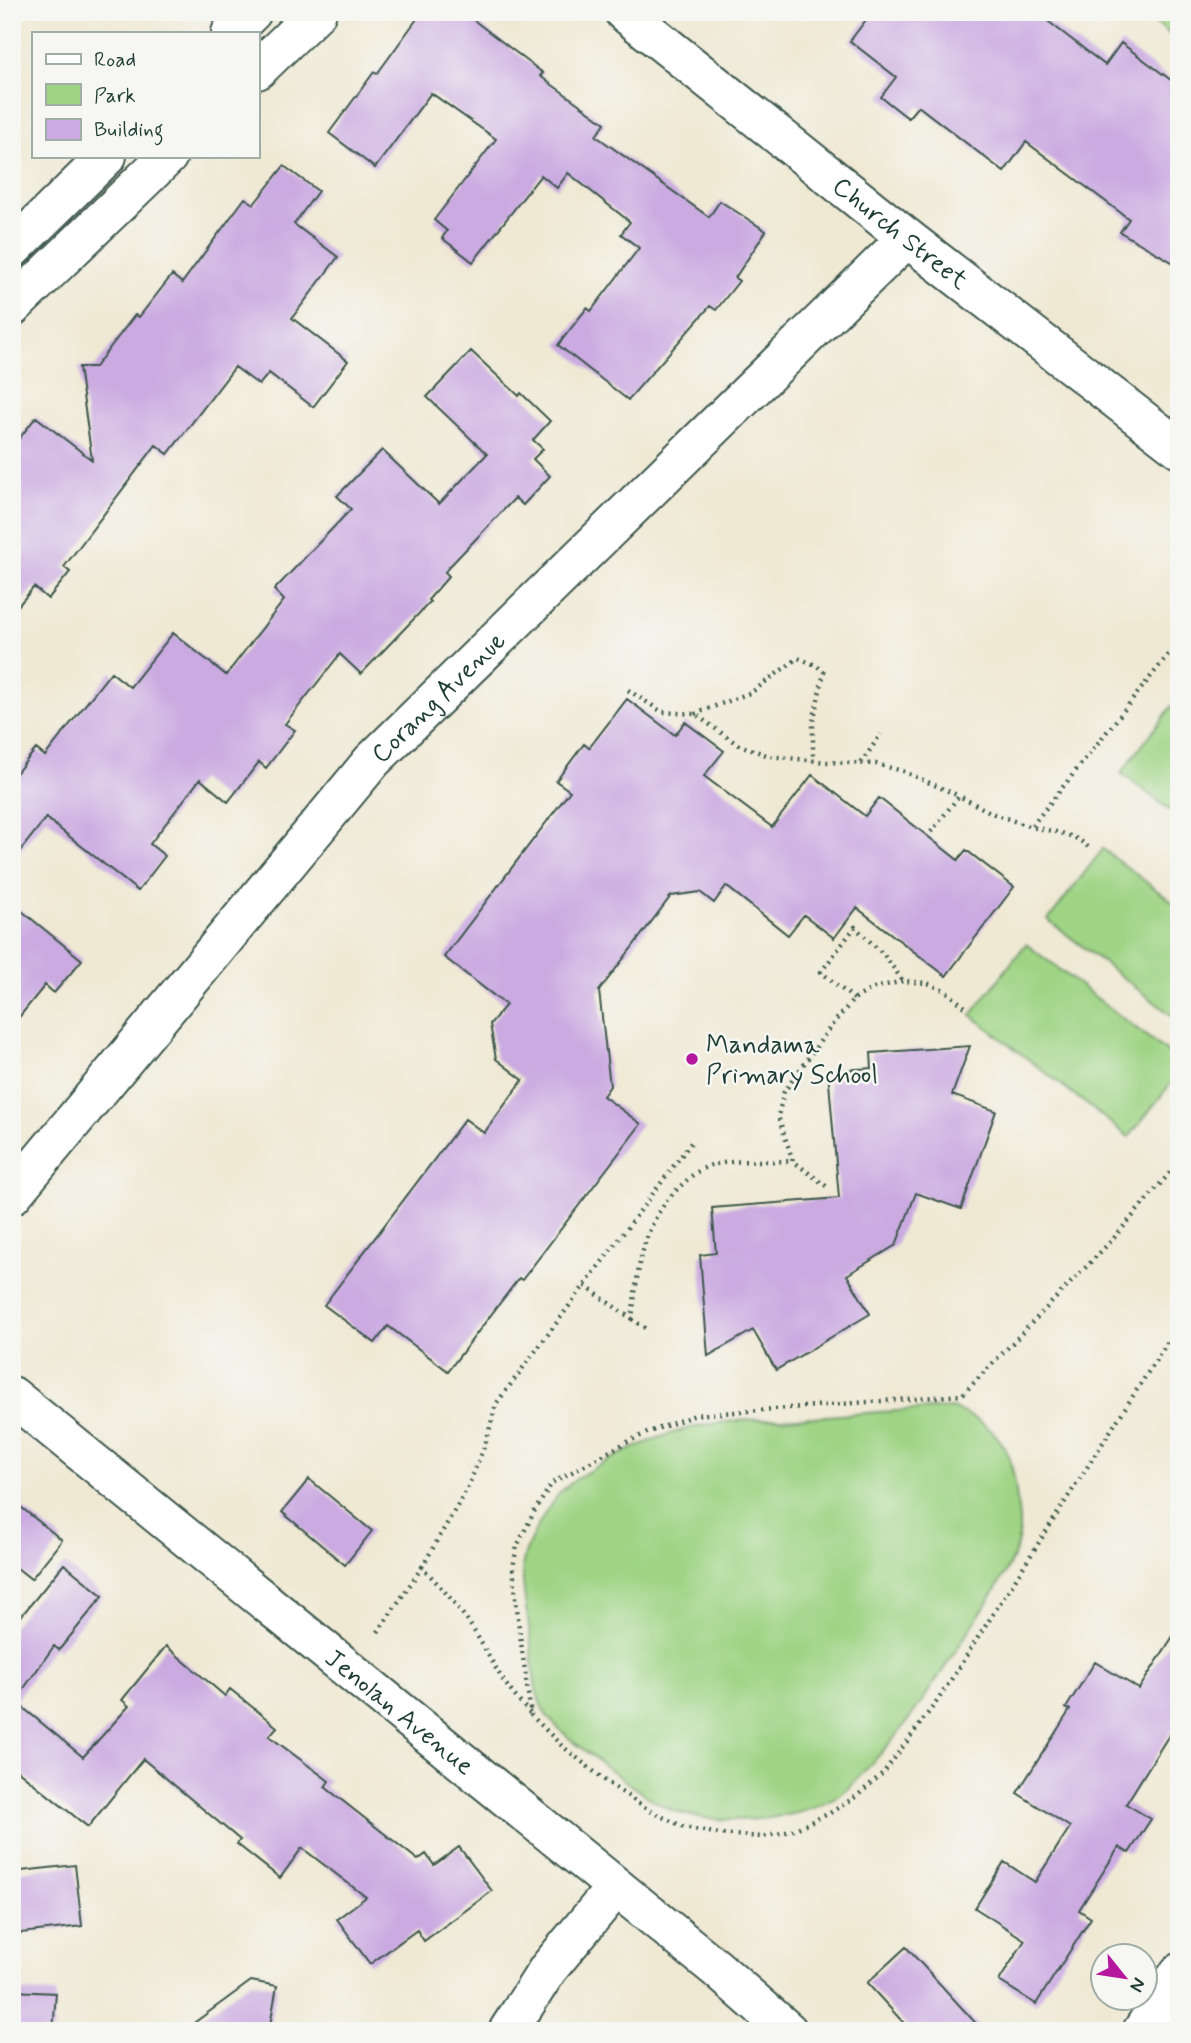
<svg xmlns="http://www.w3.org/2000/svg" width="1191" height="2043" viewBox="0 0 1191 2043" font-family="Mynerve,sans-serif">
<style>
.green{fill:#9fd485;stroke:#5f885c;stroke-width:2}
.building{fill:#caaae1}
.lines{fill:none;stroke-linecap:round;stroke-linejoin:round}
.street-casing{stroke:#3e574c;stroke-width:42}
.secondary-casing{stroke:#3e574c;stroke-width:42}
.path{stroke:#3e574c;stroke-width:4.5;stroke-dasharray:2 5;stroke-linecap:butt}
.street{stroke:#fff;stroke-width:38}
.secondary{stroke:#fff;stroke-width:38}
.poi-dot{fill:#b5179e;stroke:#f6f6f2;stroke-width:2.5}
.labels{text-anchor:middle;stroke-width:5;stroke-linejoin:round;paint-order:stroke}
.street-label{font-size:26px;fill:#1f3d34;stroke:#f6f6f2}
.poi-label{font-size:26px;fill:#1f3d34;stroke:#f6f6f2;text-anchor:start}
</style>
<rect width="100%" height="100%" fill="#f6f6f2"/>
<filter id="ink" filterUnits="userSpaceOnUse"><feTurbulence type="fractalNoise" baseFrequency=".0143" numOctaves="2"/><feDisplacementMap in="SourceGraphic" scale="14" xChannelSelector="R" yChannelSelector="G"/><feConvolveMatrix kernelMatrix="1 2 1 2 8 2 1 2 1" color-interpolation-filters="sRGB"/></filter>
<filter id="wash" filterUnits="userSpaceOnUse"><feTurbulence type="fractalNoise" baseFrequency=".00686" numOctaves="4" result="noise"/><feDisplacementMap in="SourceGraphic" scale="28" xChannelSelector="R" yChannelSelector="G"/><feGaussianBlur stdDeviation="1.57" result="paint"/><feColorMatrix in="noise" values="0 0 0 0 0 0 0 0 0 0 0 0 0 0 0 0 0 1.4 0 .05"/><feComposite in="paint" operator="in"/></filter>
<g filter="url(#wash)">
<rect width="100%" height="100%" fill="#efe9d4"/>
<path class="green" d="M1141,12h38v29z
M1179,697v120l-58,-44z
M1103,849l76,58v114l-131,-101z
M1026,944l153,117v12l-50,64 -158,-122z
M952,1408c50,19 61,43 65,94 2,13 4,30 0,43 -5,23 -33,62 -46,83 -33,49 -62,98 -104,140 -8,9 -16,19 -26,26 -38,29 -134,34 -176,13 -22,-12 -109,-74 -120,-94 -13,-23 -12,-53 -15,-78 -2,-18 -10,-57 -7,-73 4,-20 27,-62 43,-75 21,-19 83,-47 110,-55 45,-14 92,-12 138,-15 46,-4 92,-7 138,-9z"/>
<g id="blocks">
<path class="building" d="M422,12h41l80,61 -3,3 65,47 -9,13 113,81 11,-16 46,30 -31,47 4,3 -23,29 -6,-4 -82,94 -70,-55 29,-37 4,3 48,-63 -18,-14 9,-12 -62,-49 -11,15 -16,-13 -68,87 -31,-24 5,-7 -13,-11 62,-81 -65,-46 -56,75 -46,-35 45,-61 3,2z
M872,12h164l69,53 16,-22 58,43v180l-59,-34 9,-13 -103,-77 -22,30 -86,-66 -10,12 -27,-21 15,-20 -46,-36z
M284,166l34,25 -24,33 44,33 -46,61 56,43 -35,46 -44,-34 -10,12 -24,-18 -67,87 -12,-9 -92,122 6,5 -22,27 -14,-12 -22,26v-165l24,-31 56,43 -13,-93h16l40,-52 4,2 33,-42 10,8 63,-85 9,6z
M471,351l48,45 2,-3 29,28 -17,19 10,9 -10,10 17,17 -27,29 -8,-7 -66,69 -4,5 4,4 -21,24 2,2 -69,72 -21,-20 -55,70 10,6 -29,38 -7,-6 -31,40 -28,-23 -50,65 15,12 -27,35 -92,-73 -34,43v-83l24,-29 9,7 66,-84 19,15 43,-54 53,42 58,-75 -10,-10 77,-81 -14,-13 45,-46 57,54 48,-50 -60,-57z
M627,699l48,36 10,-13 39,29 -20,25 68,51 40,-52 53,41 14,-18 79,62 8,-10 48,37 -68,89 -89,-68 -23,30 -30,-23 -16,20 -62,-49 -12,17 -14,-11 -29,4 -72,95 11,95 -7,10 38,28 -119,156 -3,-2 -71,93 -60,-45 -13,17 -51,-38 141,-186 19,14 39,-53 -27,-21 -6,-35 16,-19 -62,-48 126,-166 -14,-10 28,-37 5,4z
M12,903l70,57 -28,33 -9,-8 -33,41z
M970,1046l-18,49 44,16 -35,98 -45,-16 -20,52 -49,30 23,39 -94,56 -23,-40 -45,26 -8,-101 16,-2 -4,-45 127,-10 -11,-127 44,-3 -1,-15z
M309,1479l63,52 -27,34 -63,-53z
M12,1500l50,40 -31,39 -19,-15z
M64,1564l39,32 -44,54 -5,-4 -39,55 68,56 46,-51 -7,-6 44,-54 59,50 5,-7 47,38 -8,9 60,45 -4,6 93,73 8,-6 8,11 25,-18 33,44 -68,50 -7,-11 -47,34 -33,-45 29,-22 -64,-49 -22,30 -43,-34 3,-4 -97,-81 -55,68 -76,-61v-139z
M1179,1627v92l-53,85 25,15 -22,34 -10,-6 -40,63 12,8 -55,86 -37,-23 26,-41 -50,-32 29,-46 31,20 35,-55 -53,-34 53,-83 -4,-2 29,-46 44,27z
M75,1865l7,61 -70,8v-62z
M906,1947l77,84h-72l-44,-48z
M251,1981l26,5 -8,45h-86z
M12,1991l44,2 -3,38h-41z"/>
</g>
</g>
<g filter="url(#ink)">
<use href="#blocks" fill-opacity="0" stroke="#3e574c" stroke-width="2"/>
<g class="lines">
<g class="street-casing">
<g id="street">
<path id="s1" d="M12,1195l360,-434 535,-523"/>
<path id="s2" d="M12,1396l704,572 72,63"/>
<path d="M508,2031l40,-62 68,-82"/>
<path d="M1142,2031l37,-58"/>
</g>
</g>
<g class="secondary-casing">
<g id="secondary">
<path id="s3" d="M624,12l283,226 272,210"/>
<path d="M231,33l21,-21"/>
<path d="M257,70l60,-58"/>
<path d="M12,249l95,-93"/>
<path d="M12,307l156,-151"/>
</g>
</g>
<path class="path" d="M628,690l34,22 33,2 42,30 32,12 57,6 50,2 27,7 56,25
M695,714l57,-22 46,-34 18,7 8,7 -11,50v39
M861,763l20,-29
M931,832l28,-36 35,18 37,13
M1088,847c-14,-14 -38,-16 -57,-20l137,-172 11,-6
M854,999l-33,-27 34,-45 29,28 19,26
M1179,1162l-66,77 -151,156 -267,20 -46,17 -26,12 -71,39 -18,29 -17,34 -4,21 6,61 12,87 30,30 46,37 43,29 34,16 35,7 43,3 29,-6 39,-18 27,-17 27,-24 54,-72 241,-376
M826,1186l-33,-25 -15,-45 6,-24 47,-66 23,-27 20,-11 29,-7 24,2 19,8 19,16
M585,1286l47,33c6,-53 10,-100 53,-137 7,-7 17,-14 27,-17 25,-6 55,-3 81,-4
M632,1319l13,9
M422,1567l46,-80 19,-48 9,-35 197,-264
M378,1632l44,-65c20,21 39,42 54,67 19,32 28,53 55,80"/>
<use href="#street" class="street"/>
<use href="#secondary" class="secondary"/>
</g>
</g>
<circle class="poi-dot" cx="692" cy="1059" r="7"/>
<g class="labels">
<g class="street-label">
<text dy="9" stroke="none"><textPath href="#s3" startOffset="354">Church Street</textPath></text>
<text dy="9" stroke="none"><textPath href="#s1" startOffset="656">Corang Avenue</textPath></text>
<text dy="9" stroke="none"><textPath href="#s2" startOffset="500">Jenolan Avenue</textPath></text>
</g>
<g class="poi-label">
<text x="706" y="1053">Mandama<tspan x="706" dy="30">Primary School</tspan></text>
</g>
</g>
<rect width="1191" height="2043" fill="none" stroke="#f6f6f2" stroke-width="42"/>
<rect x="32" y="32" width="228" height="126" fill="#f6f6f2" stroke="#a0aca6" stroke-width="2"/>
<rect x="46" y="54" width="35" height="10" fill="#ffffff" stroke="#a0aca6" stroke-width="2"/>
<text x="94" y="66" font-size="21" fill="#1f3d34">Road</text>
<rect x="46" y="84" width="35" height="21" fill="#9fd485" stroke="#a0aca6" stroke-width="2"/>
<text x="94" y="102" font-size="21" fill="#1f3d34">Park</text>
<rect x="46" y="119" width="35" height="21" fill="#caaae1" stroke="#a0aca6" stroke-width="2"/>
<text x="94" y="136" font-size="21" fill="#1f3d34">Building</text>
<g transform="translate(1124 1977) rotate(120)"><circle r="33" fill="#f6f6f2" stroke="#a0aca6" stroke-width="2"/>
<path d="M0-5L12 26L0 18L-12 26Z" fill="#b5179e"/>
<text y="-10" font-size="19" font-weight="bold" text-anchor="middle" fill="#1f3d34">N</text>
</g>
</svg>
